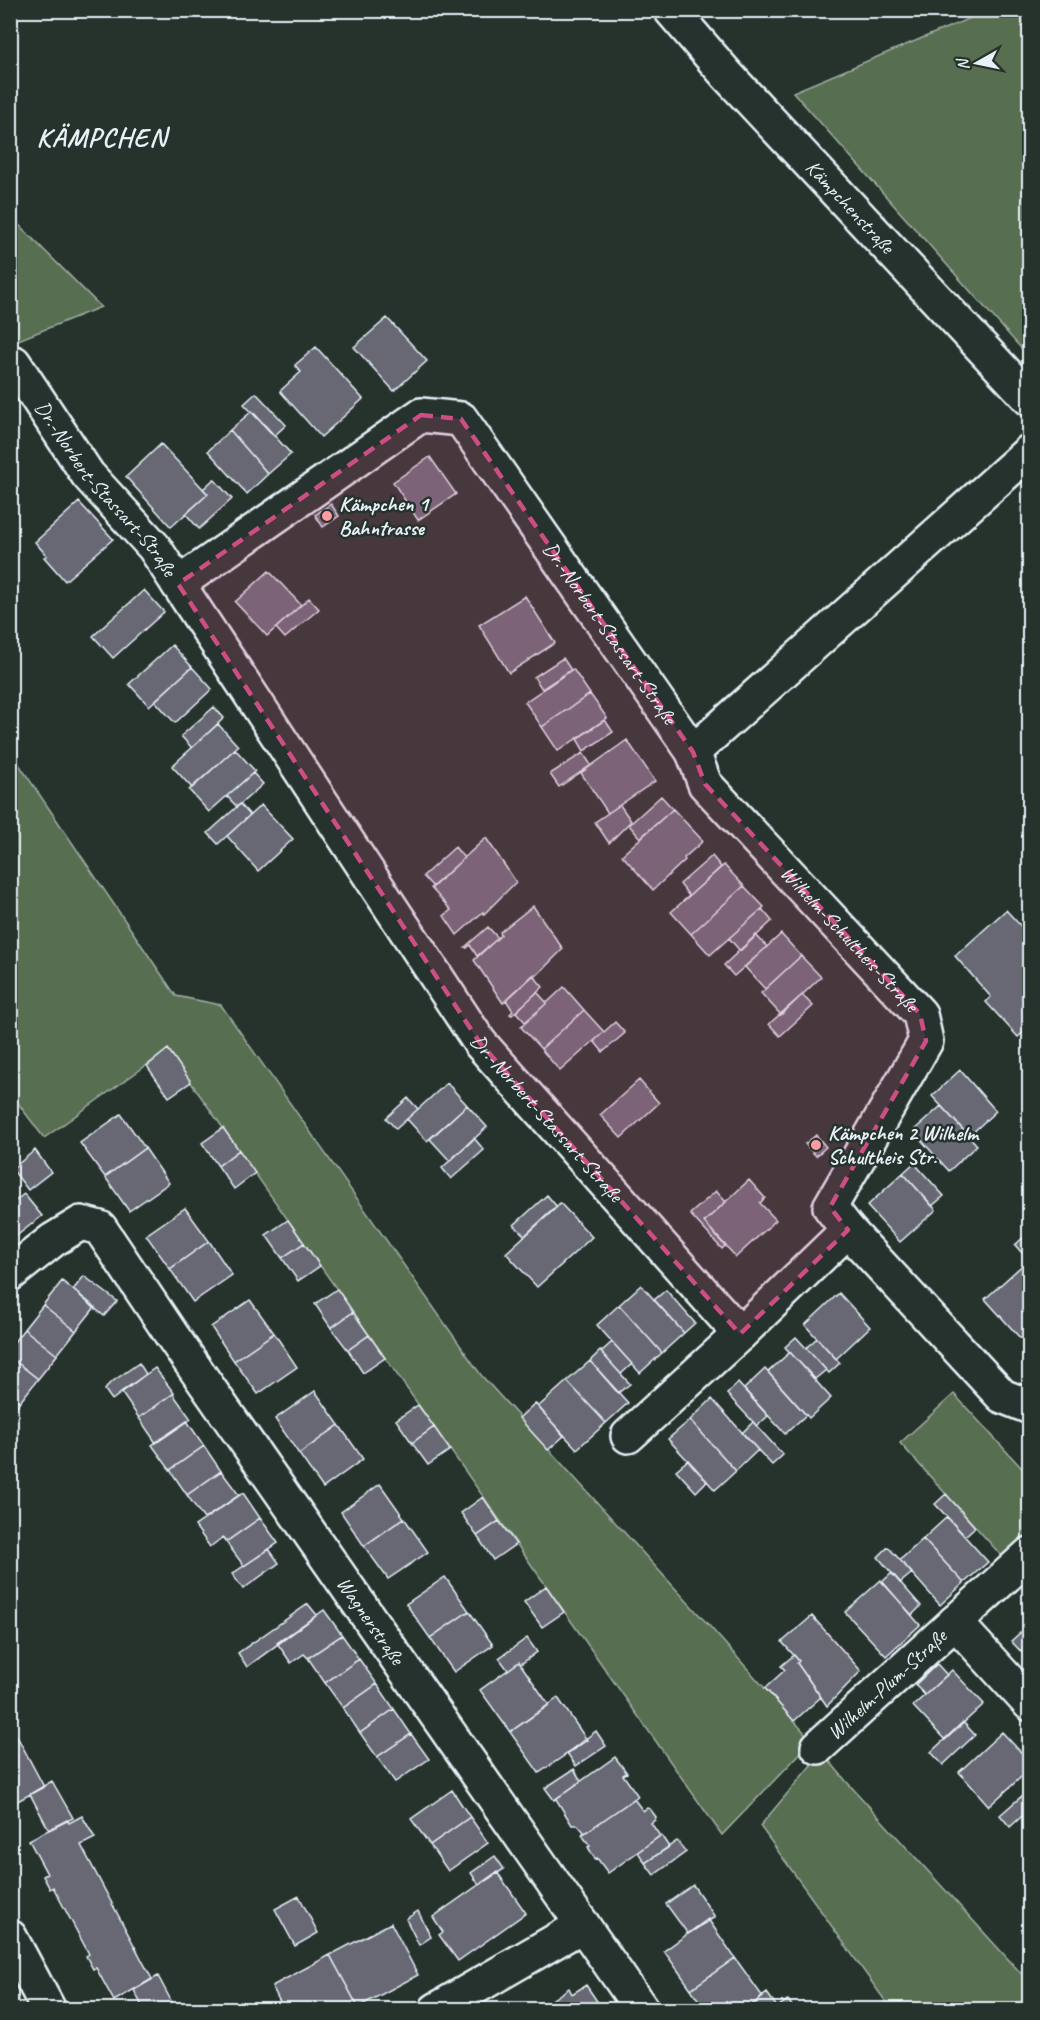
<svg xmlns="http://www.w3.org/2000/svg" width="1040" height="2020" viewBox="0 0 1040 2020" font-family="Caveat,sans-serif">
<style>
.green{fill:#596e51;stroke:#a0b0a4;stroke-width:1.5}
.building{fill:#676875;stroke:#e8f1f8;stroke-width:1.5}
.lines{fill:none;stroke-linecap:round;stroke-linejoin:round}
.minor-casing{stroke:#e8f1f8;stroke-width:38}
.minor{stroke:#26332d;stroke-width:33}
.marked{fill:#cc4e82;fill-opacity:0.2;stroke:#cc4e82;stroke-width:4.5;stroke-dasharray:12 8;stroke-linejoin:round}
.poi-dot{fill:#ff9aa2;stroke:#26332d;stroke-width:2}
.labels{text-anchor:middle;stroke-width:5;stroke-linejoin:round;paint-order:stroke}
.street-label{font-size:21px;fill:#e8f1f8;stroke:#26332d}
.poi-label{font-size:21px;font-weight:bold;fill:#e8f1f8;stroke:#26332d;text-anchor:start}
.district-label{font-size:27px;font-weight:bold;letter-spacing:1.5px;fill:#e8f1f8;stroke:#26332d}
</style>
<rect width="100%" height="100%" fill="#26332d"/>
<filter id="ink" filterUnits="userSpaceOnUse"><feTurbulence type="fractalNoise" baseFrequency=".0167" numOctaves="2"/><feDisplacementMap in="SourceGraphic" scale="12" xChannelSelector="R" yChannelSelector="G"/><feConvolveMatrix kernelMatrix="1 2 1 2 8 2 1 2 1" color-interpolation-filters="sRGB"/></filter>
<g filter="url(#ink)">
<path class="green" d="M987,11h42v346l-236,-265z
M10,217h1l90,90 -90,36z
M10,751l166,245 45,9 260,370 223,245 108,121 -90,94 -554,-785 -124,88 -33,-44z
M954,1394l75,82v68l-21,19 -108,-120z
M822,1752l24,29 183,201v27h-138l-131,-183z"/>
<path class="building" d="M387,318l40,43 -33,30 -40,-44z
M316,347l47,52 -42,38 -41,-46 21,-19 -6,-7z
M256,393l30,32 -12,11 -30,-32z
M252,411l39,43 -23,20 -38,-44z
M230,430l38,44 -21,20 -39,-43z
M161,444l47,50 -37,33 -45,-50z
M430,457l26,37 -38,26 -25,-38z
M214,479l18,20 -33,30 -13,-15 22,-20 -5,-5z
M79,502l34,37 -48,42 -21,-24 3,-1 -12,-14z
M331,504l8,12 -16,11 -8,-12z
M269,571l32,34 -34,31 -32,-34z
M144,590l20,22 -51,46 -20,-22z
M525,596l30,47 -46,30 -30,-48z
M309,598l10,11 -34,29 -9,-10z
M172,645l20,22 -43,39 -20,-22z
M563,658l8,12 -29,19 -8,-12z
M192,667l20,22 -37,34 -20,-22z
M573,669l17,25 -48,33 -17,-25z
M590,694l17,24 -49,33 -16,-24z
M214,707l10,11 -32,30 -11,-12z
M605,720l8,12 -29,19 -7,-12z
M218,724l20,22 -46,42 -20,-22z
M627,740l28,41 -47,32 -27,-40z
M235,749l20,22 -46,41 -20,-22z
M583,753l8,12 -32,22 -9,-13z
M253,773l10,11 -26,23 -10,-11z
M661,796l12,13 -33,29 -11,-13z
M240,804l10,11 -32,29 -10,-11z
M261,805l32,34 -35,32 -31,-35z
M620,805l11,16 -22,22 -14,-21z
M673,809l30,32 -19,17 1,2 -32,30 -31,-35z
M486,838l30,44 -32,32 -1,-2 -26,23 -13,-19 7,-6 -20,-22z
M455,847l9,11 -31,29 -10,-11z
M712,856l9,11 -32,29 -9,-12z
M724,865l20,21 -53,48 -20,-22z
M744,886l20,21 -54,48 -19,-21z
M533,906l30,43 -26,26 -2,-1 -32,29 -29,-43 27,-25 -1,-3z
M762,909l10,12 -32,30 -11,-13z
M1006,910l24,26v90l-12,11 -32,-35 5,-5 -36,-41z
M488,927l10,11 -21,18 -7,-11 -3,3 -2,-1z
M781,934l20,22 -36,33 -20,-22z
M756,935l11,12 -33,29 -10,-11z
M801,956l20,21 -40,38 -20,-22z
M533,975l10,12 -31,28 -2,-1 3,-3 -7,-11z
M564,987l20,23 -43,39 -20,-22z
M537,992l10,11 -22,19 -9,-10z
M802,995l11,11 -33,30 -11,-12z
M584,1010l20,22 -44,39 -19,-22z
M615,1022l10,11 -22,19 -9,-11z
M168,1049l23,33 -22,15 -22,-31z
M960,1070l36,41 -27,25 -37,-40z
M639,1080l20,23 -38,35 -21,-23z
M447,1083l20,22 -40,36 -20,-22z
M408,1098l10,11 -22,20 -10,-11z
M467,1105l20,22 -37,34 -20,-22z
M941,1106l36,39 -28,26 -36,-40z
M121,1114l24,34 -40,29 -25,-34z
M223,1128l16,22 -21,16 -16,-23z
M816,1135l10,12 -10,9 -11,-12z
M474,1138l10,12 -33,29 -9,-11z
M145,1148l24,35 -40,28 -24,-34z
M35,1150l16,22 -23,18 -16,-21z
M239,1150l16,23 -21,16 -16,-23z
M914,1163l30,33 -12,10 -29,-33z
M903,1173l33,37 -36,32 -33,-36z
M749,1180l16,18 -5,5 16,17 -40,37 -32,-35z
M716,1191l10,11 -22,20 21,24 -3,3 -32,-35z
M24,1194l18,22 -32,25v-36z
M547,1195l10,12 -32,29 -11,-11z
M560,1203l32,34 -55,50 -31,-34z
M185,1208l24,33 -39,28 -24,-34z
M288,1220l16,23 -22,15 -16,-23z
M1026,1235l4,4v23l-15,-17z
M209,1241l23,34 -39,27 -23,-33z
M304,1243l16,23 -22,15 -16,-23z
M1028,1260l2,2v87l-45,-50z
M84,1276l33,25 -13,15 -31,-26z
M62,1281l33,26 -19,24 -33,-26z
M641,1285l43,48 -22,20 -43,-48z
M337,1289l16,23 -22,16 -16,-24z
M666,1290l29,33 -11,10 -30,-33z
M839,1293l31,34 -34,32 -31,-34z
M250,1300l24,33 -40,28 -23,-34z
M43,1305l33,26 -19,24 -33,-26z
M619,1305l43,48 -22,20 -43,-48z
M353,1312l16,23 -21,15 -17,-22z
M24,1329l33,26 -19,24 -28,-22v-10z
M274,1333l23,34 -39,27 -24,-33z
M369,1335l16,23 -22,15 -15,-23z
M796,1337l30,33 -11,9 -30,-32z
M817,1338l23,25 -11,10 -23,-25z
M612,1342l20,22 -11,10 -20,-22z
M600,1351l30,33 -12,9 -28,-32z
M790,1352l41,46 -22,20 -41,-46z
M10,1357l28,22 -18,23 -10,-7z
M590,1361l38,42 -22,20 -39,-42z
M139,1363l7,11 -34,26 -7,-10 4,-6z
M155,1368l19,25 -35,25 -18,-26z
M765,1369l41,46 -21,19 -41,-45z
M567,1381l39,42 -29,26 -39,-42z
M738,1383l30,33 -11,10 -30,-32z
M315,1391l24,34 -40,29 -24,-35z
M173,1394l18,25 -35,24 -17,-25z
M10,1395l10,7 -10,13z
M712,1399l46,51 -22,21 -46,-51z
M535,1403l29,33 -16,14 -29,-32z
M418,1405l16,22 -22,16 -16,-23z
M690,1420l46,51 -21,19 -47,-51z
M187,1421l17,25 -34,24 -18,-25z
M753,1422l30,33 -11,10 -30,-32z
M339,1425l24,34 -40,29 -24,-34z
M434,1427l16,23 -22,15 -16,-22z
M204,1446l17,25 -34,24 -17,-25z
M688,1460l19,21 -11,11 -20,-22z
M221,1471l18,24 -35,24 -17,-24z
M380,1484l24,34 -40,28 -23,-34z
M243,1493l17,25 -34,24 -3,-5 -13,10 -15,-21z
M946,1494l29,33 -10,9 -30,-32z
M483,1497l16,24 -22,15 -16,-23z
M947,1517l41,45 -24,21 -41,-44z
M260,1518l18,25 -34,23 -18,-24z
M404,1518l24,34 -40,27 -24,-33z
M499,1521l17,23 -23,16 -16,-24z
M923,1539l41,44 -24,22 -40,-45z
M888,1547l24,26 -12,10 -22,-26z
M269,1549l10,14 -36,26 -11,-15z
M892,1573l29,33 -9,9 -30,-33z
M445,1577l24,34 -39,27 -24,-34z
M881,1580l39,45 -34,31 -41,-44z
M546,1586l18,26 -22,15 -18,-25z
M308,1604l9,11 -70,52 -9,-14z
M324,1610l18,25 -34,23 -4,-4 -13,9 -14,-20z
M469,1611l24,34 -39,27 -24,-34z
M812,1616l49,55 -34,35 -30,-43 2,-2 -17,-19z
M1030,1624v37l-19,-20z
M342,1635l17,24 -34,24 -17,-25z
M527,1638l10,14 -16,12 -2,-2 -11,8 -9,-12z
M794,1655l5,6 -2,2 24,34 -27,24 -29,-33 20,-18 -4,-4z
M359,1659l18,25 -34,24 -18,-25z
M519,1662l30,43 -39,27 -30,-42z
M937,1664l10,11 -22,20 -10,-10z
M952,1670l32,34 -39,36 -32,-34z
M377,1684l17,25 -34,24 -17,-25z
M558,1698l29,42 -48,33 -29,-41z
M394,1709l17,25 -34,23 -17,-24z
M963,1722l12,13 -32,30 -12,-13z
M10,1723l34,64 -34,18z
M596,1731l10,15 -30,20 -9,-13z
M1002,1732l28,30v7l-41,37 -30,-34z
M411,1734l18,25 -34,23 -18,-25z
M615,1757l12,16 -4,2 15,21 -56,39 2,-3 -6,-7h-6l-16,-26z
M574,1769l7,12 -27,19 -9,-12z
M52,1781l21,37 -24,12 -19,-36z
M1030,1789v20l-20,18 -10,-12z
M452,1790l18,27 -40,28 -19,-26z
M634,1799l9,12 4,-3 3,1 6,8 -1,3 -4,3 9,13 -52,37 -11,-15 -2,1 -7,-12 2,-1 -8,-11z
M82,1816l13,22 -14,7 71,134 -38,22 -18,-33 -3,1 -7,-13 3,-2 -36,-67 -3,2 -7,-13 4,-2 -18,-34 38,-20 2,3z
M470,1817l18,26 -40,28 -18,-26z
M661,1835l8,12 -24,16 -7,-11z
M677,1841l9,11 -32,23 -9,-12z
M495,1856l9,13 -25,16 -8,-12z
M497,1872l29,41 -68,48 -19,-26 4,-3 -10,-15z
M693,1885l22,32 -27,17 -22,-30z
M299,1896l19,37 -23,13 -20,-37z
M418,1911l13,26 -12,8 -13,-26z
M708,1919l27,39 -44,31 -27,-38z
M391,1923l27,52 -60,32 -28,-52z
M330,1955l28,52 -5,3h-69l-12,-24z
M735,1958l28,39 -18,13h-40l-14,-21z
M158,1976l18,34h-32l-10,-20z
M586,1985l17,25h-66l32,-22 3,6z
M767,1993l10,14 -3,3h-29z
M788,2000l7,10h-21l3,-3z"/>
<g class="lines">
<g class="minor-casing">
<g id="minor">
<path id="s1" d="M671,10l56,65 303,324"/>
<path id="s2" d="M14,363l74,112 66,72 24,37 243,-169 40,4 232,333 337,-301"/>
<path id="s3" d="M178,584l302,459 260,291 -112,102"/>
<path id="s4" d="M693,752l12,32 215,230 6,27 -96,166 18,23 154,166 28,11"/>
<path id="s5" d="M10,1274l43,-34 28,-17 19,5 71,106 471,676"/>
<path d="M740,1334l108,-104"/>
<path d="M955,1622l75,82"/>
<path id="s6" d="M818,1747l212,-193"/>
<path d="M10,1937l39,73"/>
<path d="M436,2010l147,-85"/>
</g>
</g>
<use href="#minor" class="minor"/>
</g>
</g>
<path class="marked" d="M421,415l40,4 232,333 12,32 215,230 6,27 -96,166 18,23 -108,104 -260,-291 -302,-459z"/>
<g class="poi-dot">
<circle cx="327" cy="516" r="6"/>
<circle cx="816" cy="1145" r="6"/>
</g>
<g class="labels">
<g class="street-label">
<text dy="7" stroke="none"><textPath href="#s1" startOffset="266">Kämpchenstraße</textPath></text>
<text dy="7" stroke="none"><textPath href="#s2" startOffset="156">Dr.-Norbert-Stassart-Straße</textPath></text>
<text dy="7" stroke="none"><textPath href="#s2" startOffset="873">Dr.-Norbert-Stassart-Straße</textPath></text>
<text dy="7" stroke="none"><textPath href="#s4" startOffset="246">Wilhelm-Schultheis-Straße</textPath></text>
<text dy="7" stroke="none"><textPath href="#s3" startOffset="650">Dr.-Norbert-Stassart-Straße</textPath></text>
<text dy="7" stroke="none"><textPath href="#s5" startOffset="584">Wagnerstraße</textPath></text>
<text dy="7" stroke="none"><textPath href="#s6" startOffset="93">Wilhelm-Plum-Straße</textPath></text>
</g>
<g class="poi-label">
<text x="339" y="511">Kämpchen 1<tspan x="339" dy="24">Bahntrasse</tspan></text>
<text x="828" y="1140">Kämpchen 2 Wilhelm<tspan x="828" dy="24">Schultheis Str.</tspan></text>
</g>
<g class="district-label">
<text x="102" y="146">KÄMPCHEN</text>
</g>
</g>
<rect width="1040" height="2020" fill="none" stroke="#26332d" stroke-width="36"/>
<rect x="18" y="18" width="1004" height="1984" fill="none" stroke="#e8f1f8" stroke-width="2" filter="url(#ink)"/>
<g transform="translate(977 63) rotate(261)" stroke="#26332d" stroke-width="4.5" paint-order="stroke">
<path d="M0-4.5L10 22L0 15L-10 22Z" fill="#e8f1f8"/>
<text y="-9" font-size="16" font-weight="bold" text-anchor="middle" fill="#e8f1f8">N</text>
</g>
</svg>
